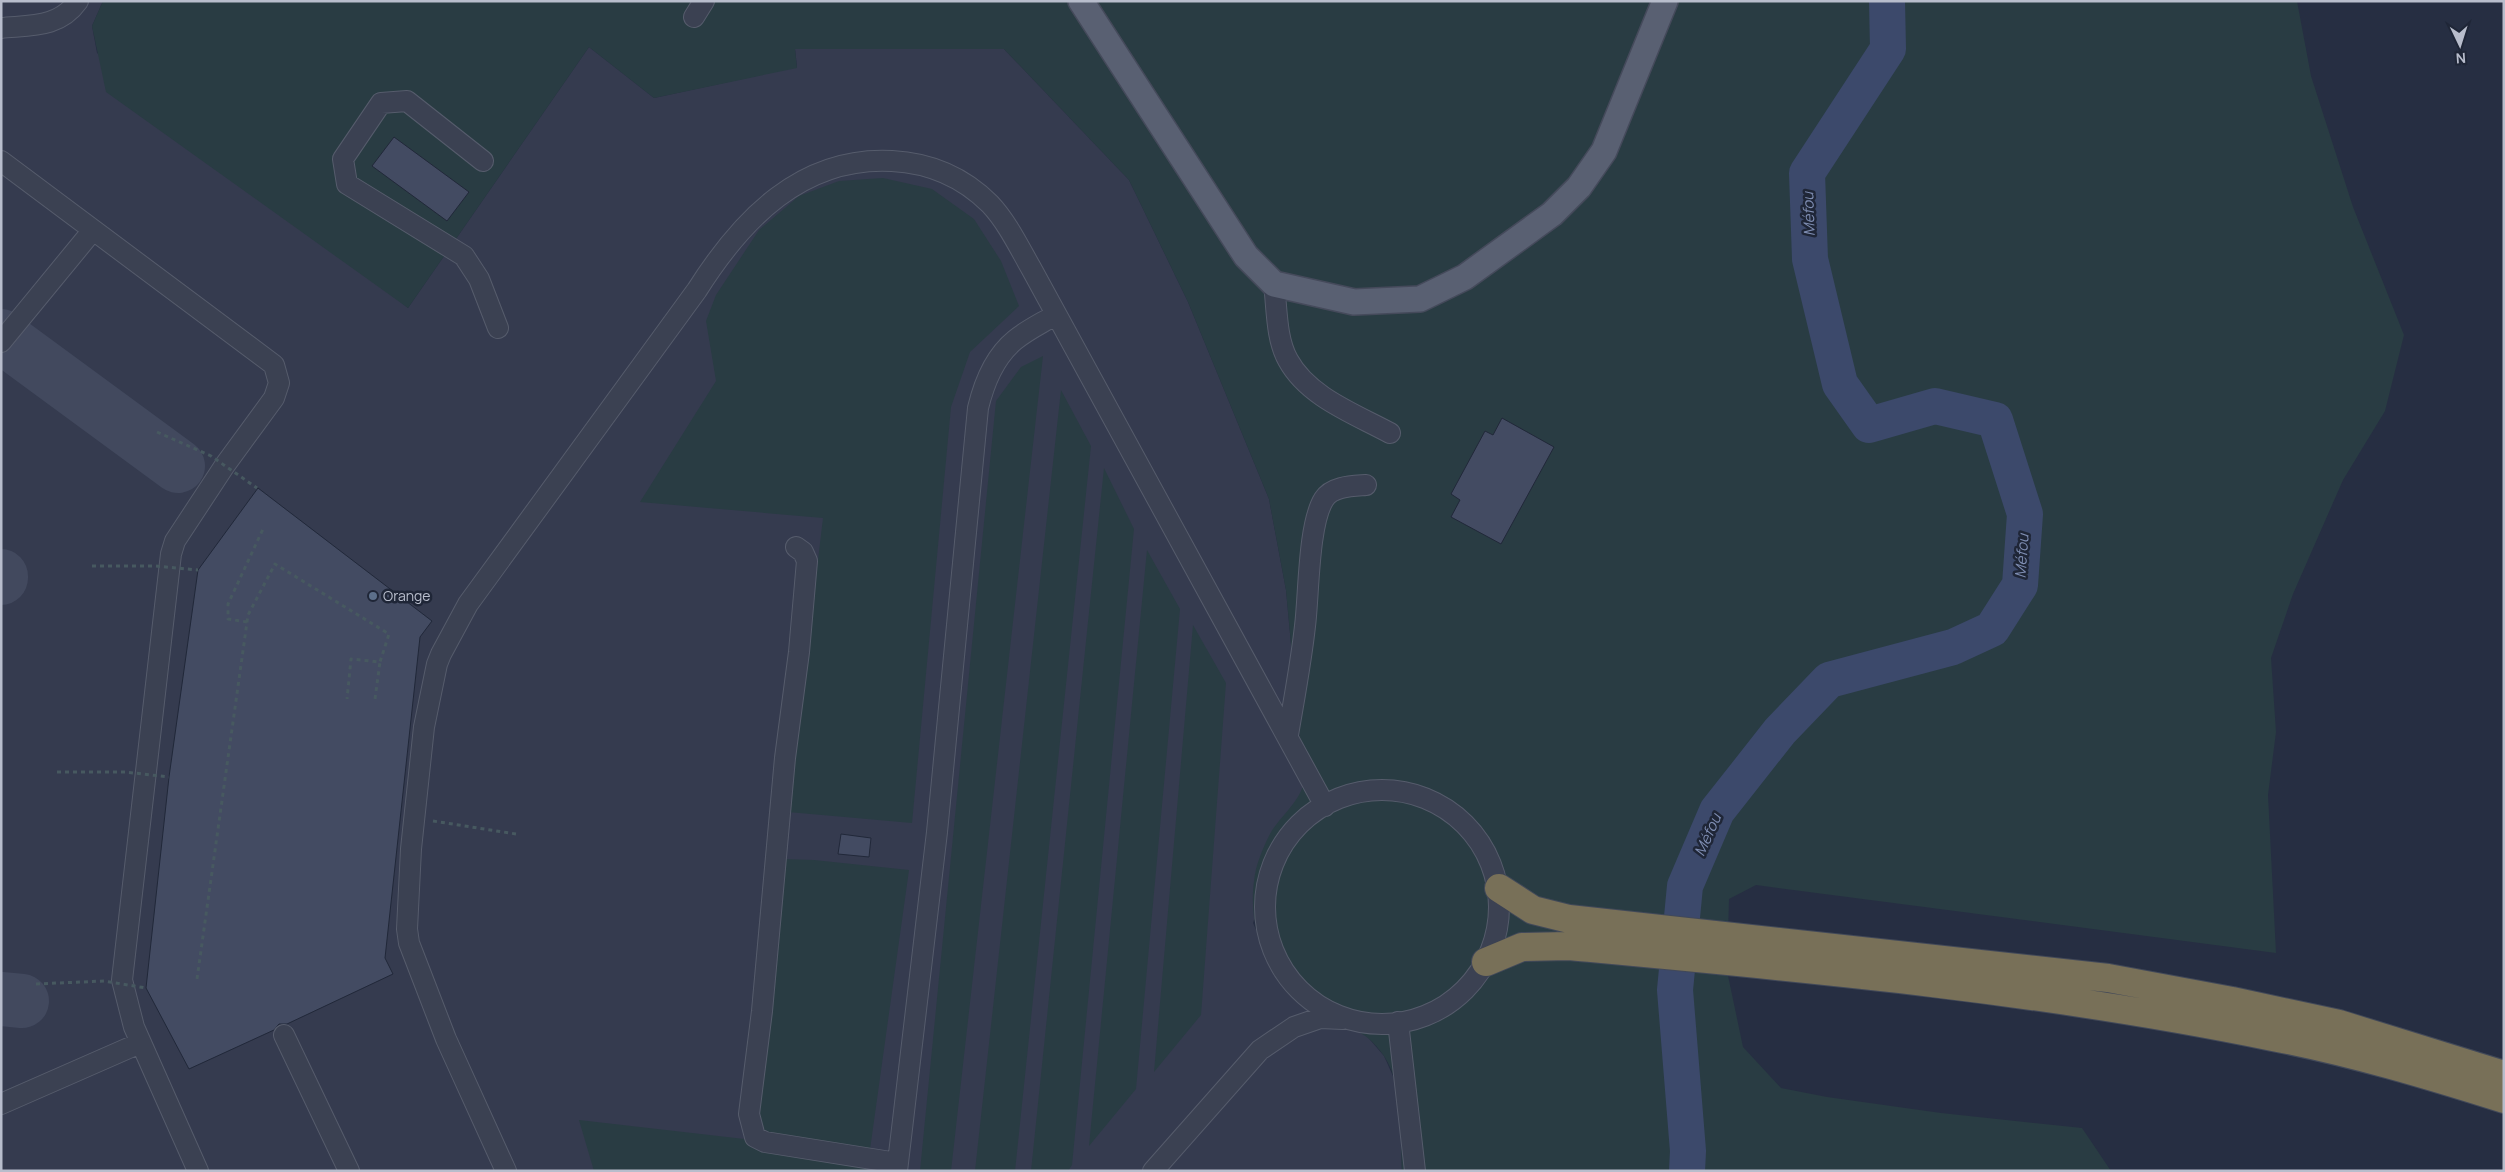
<svg xmlns="http://www.w3.org/2000/svg" width="2505" height="1172" viewBox="0 0 2505 1172" font-family="Manrope,sans-serif">
<style>
.airport{fill:#353b4f}
.green{fill:#293c43}
.lines{fill:none;stroke-linecap:round;stroke-linejoin:round}
.river{stroke:#3c496b;stroke-width:36}
.taxiway{stroke:#42495e;stroke-width:54}
.building{fill:#434b62;stroke:#212839}
.minor-casing{stroke:#565c6c;stroke-width:22}
.major-casing{stroke:#454a5b;stroke-width:28}
.highway-casing{stroke:#424959;stroke-width:30}
.path{stroke:#475960;stroke-width:3;stroke-dasharray:4 4;stroke-linecap:butt}
.minor{stroke:#3b4152;stroke-width:20}
.major{stroke:#596072;stroke-width:25}
.highway{stroke:#787058;stroke-width:28}
.path-bridge{stroke:#475960;stroke-width:3;stroke-dasharray:4 4;stroke-linecap:butt}
.service-dot{fill:#5c6f8a;stroke:#1f2637;stroke-width:2}
.labels{text-anchor:middle;stroke-width:5;stroke-linejoin:round;paint-order:stroke}
.poi-label{font-size:14px;fill:#b8bdcc;stroke:#1f2637;text-anchor:start}
.water-label{font-size:15px;font-style:italic;fill:#7f8eb3;stroke:#1f2637}
</style>
<rect width="100%" height="100%" fill="#262e42"/>
<path class="airport" d="M1,1h102l-11,25 5,27 311,255 181,-261 65,51 143,-31 -2,-18h209l125,131 59,122 81,197 17,91 18,194 -5,14 -11,14 -35,111 20,45 61,52 31,14 19,22 12,27 4,25 2,63h-1401z"/>
<path class="green" d="M103,1h2194l14,75 42,131 51,128 -19,76 -42,69 -50,114 -22,64 5,74 -8,63 8,158 -520,-68 -27,14 -2,72 16,76 38,41 46,9 114,16 141,15 29,43h-709c-2,-37 3,-83 -18,-115 -18,-26 -28,-23 -51,-37 -15,-9 -35,-21 -47,-34 -29,-31 -39,-74 -30,-116 3,-11 9,-26 14,-35 11,-19 26,-28 34,-50l-18,-194 -17,-91 -81,-197 -59,-122 -125,-131h-209l2,19 -143,30 -65,-51 -181,261 -302,-216 -14,-66z
M883,178l49,11 42,30 27,42 18,45 -49,46 -19,55 -39,416 -124,-11 35,-294 -183,-16 76,-121 -10,-60 10,-26 43,-65 40,-34 40,-15z
M1043,356l-92,815h-31l76,-770 25,-34z
M1061,390l30,56 -76,725h-40z
M1104,468l30,61 -62,636 -4,6h-37z
M1147,550l33,59 -44,480 -47,57z
M1193,625l33,58 -25,332 -47,57z
M783,859l31,1 95,10 -42,301h-273l-15,-51 174,20z"/>
<g class="lines">
<path class="river" d="M1687,1171l1,-20 -13,-161 10,-104 32,-75 63,-80 49,-51 124,-33 39,-18 28,-44 5,-71 -30,-94 -60,-14 -66,19 -29,-41 -30,-125 -3,-86 81,-124 -1,-48"/>
<path class="taxiway" d="M1,336l177,130
M1,576v2
M1,999l21,2"/>
</g>
<path class="building" d="M394,137l75,55 -22,29 -75,-55z
M1502,418l52,29 -53,97 -50,-27 9,-17 -9,-6 34,-63 8,4z
M258,488l174,133 -12,16 -35,321 8,16 -106,50h-8l-5,6 -85,39 -43,-81 23,-211 29,-207z
M841,834l30,4 -2,19 -31,-3z"/>
<g class="lines">
<g class="minor-casing">
<path id="minor" d="M694,17l10,-16
M1,28c30,-3 58,0 77,-27
M1,161l273,204 5,18 -5,15 -49,67 -50,76 -4,13 -49,426 12,47 64,144
M483,161l-76,-60 -26,2 -38,56 4,25 117,72 15,23 19,49
M1274,284c3,24 2,55 14,76 20,37 67,54 102,73
M1,342l92,-112
M796,547l7,5 4,9 -8,91 -14,106 -23,253 -13,103 6,23 10,5 132,21
M1288,735c6,-36 13,-72 17,-109 4,-31 3,-102 19,-127 8,-13 29,-13 42,-14
M1265 907a117 117 0 1 1 234 0a117 117 0 1 1-234 0Z
M1398,1022l17,149
M284,1035l65,136
M1,1104l139,-61
M506,1171l-60,-132 -37,-96 -2,-14 4,-80 13,-122 13,-63 4,-10 27,-50 229,-314c45,-71 105,-134 195,-129 38,2 71,16 98,43 17,18 29,43 41,64l294,538
M897,1171l40,-339 41,-424c6,-25 16,-51 37,-68 12,-10 27,-17 40,-25
M1153,1171l107,-121 34,-23 26,-9 23,1"/>
</g>
<g class="major-casing">
<path id="major" d="M1081,1l165,255 28,28 80,18 66,-3 45,-22 87,-63 27,-27 25,-36 61,-150"/>
</g>
<g class="highway-casing">
<path id="highway" d="M1499,888l34,22 36,9 539,59 124,23 107,23 165,51
M1486,962l36,-15 46,-1c237,22 472,43 705,91 78,15 155,38 231,62"/>
</g>
<path class="path" d="M247,622l-19,-3v-15l35,-75
M375,699l5,-37
M433,821l83,13
M197,979l51,-364 27,-51 114,70 -9,28 -29,-3 -4,40"/>
<use href="#minor" class="minor"/>
<use href="#major" class="major"/>
<use href="#highway" class="highway"/>
<path class="path-bridge" d="M157,432l54,24 46,32
M92,566h63l43,4
M57,772h68l44,5
M36,984l68,-3 42,7"/>
</g>
<circle class="service-dot" cx="373" cy="596" r="5"/>
<g class="labels">
<g class="poi-label">
<text x="383" y="601">Orange</text>
</g>
<g class="water-label">
<text transform="translate(1809 214) rotate(-92)" y="5">Méfou</text>
<text transform="translate(2022 556) rotate(-86)" y="5">Méfou</text>
<text transform="translate(1708 835) rotate(-66)" y="5">Méfou</text>
</g>
</g>
<rect width="2505" height="1172" fill="none" stroke="#b8bdcc" stroke-width="5"/>
<g transform="translate(2460 45) rotate(176)" stroke="#1f2637" stroke-width="4" paint-order="stroke">
<path d="M0-4L9 19L0 12L-9 19Z" fill="#b8bdcc"/>
<text y="-8" font-size="14" font-weight="bold" text-anchor="middle" fill="#b8bdcc">N</text>
</g>
</svg>
